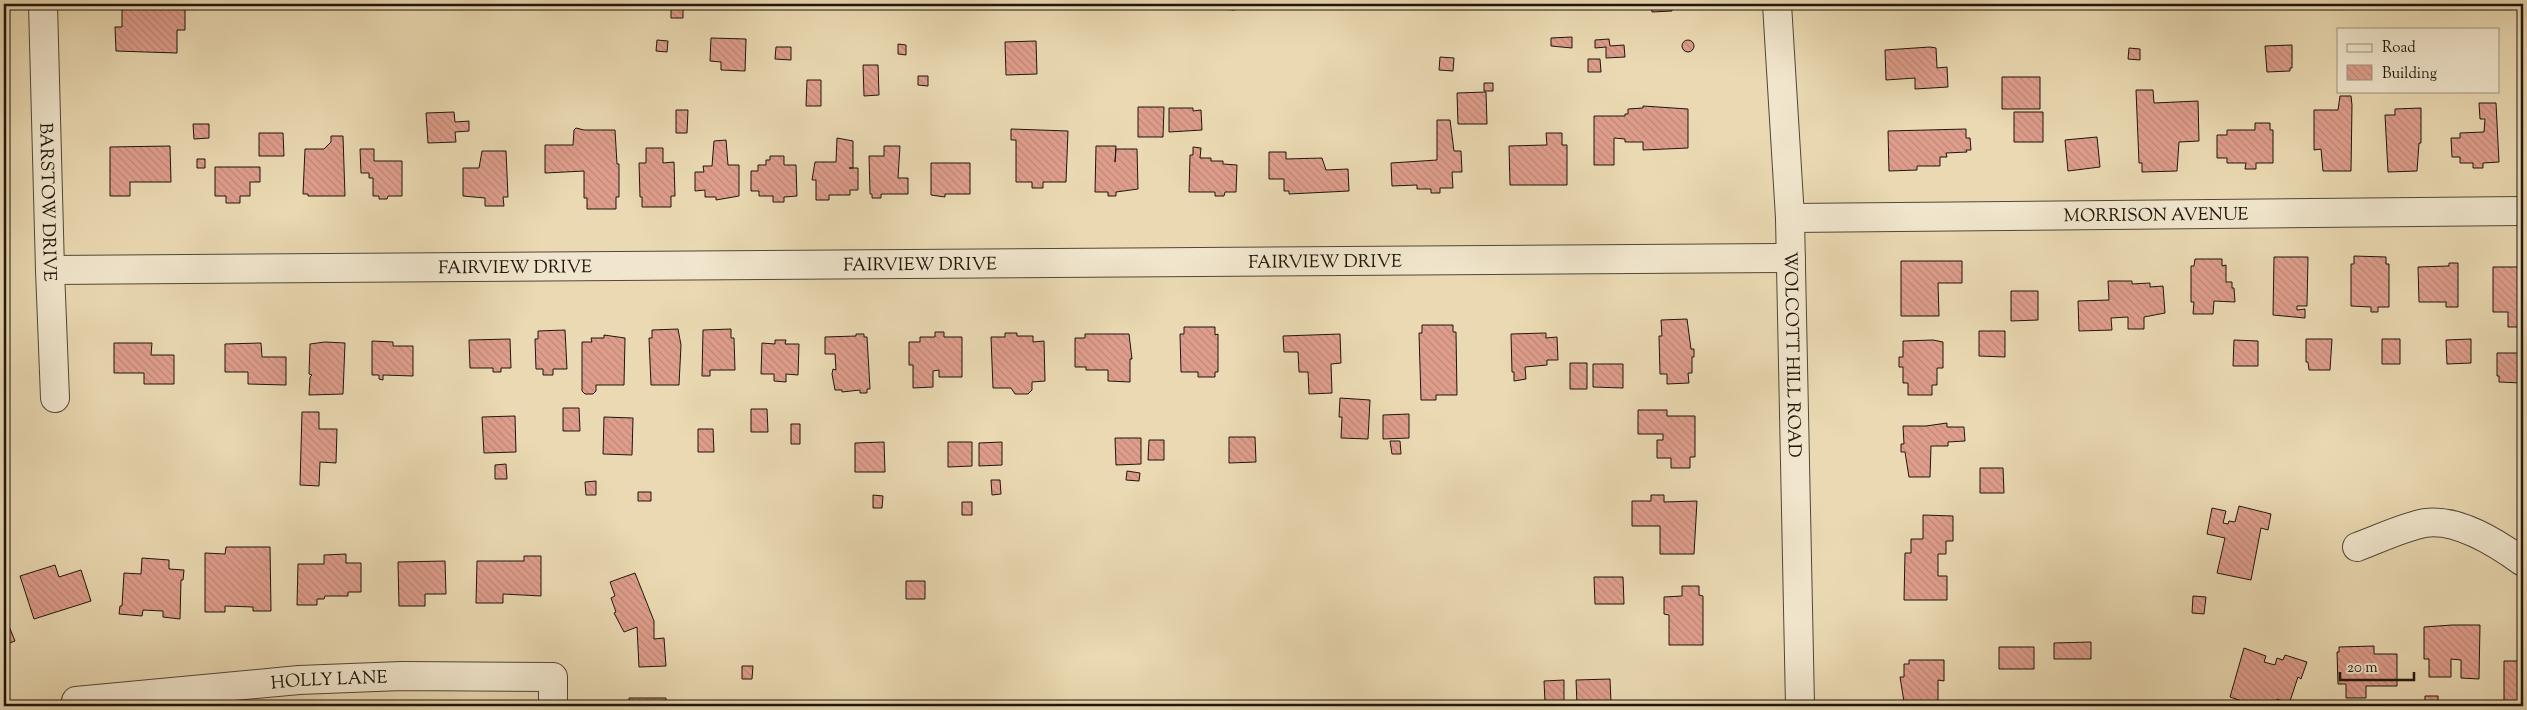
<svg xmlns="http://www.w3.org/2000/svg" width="2527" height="710" viewBox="0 0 2527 710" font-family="'Sorts Mill Goudy',serif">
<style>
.building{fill:url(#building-back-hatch);stroke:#1e170d}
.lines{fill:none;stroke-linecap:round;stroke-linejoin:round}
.minor-casing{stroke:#514836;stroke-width:30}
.minor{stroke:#f1e6cd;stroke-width:28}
.labels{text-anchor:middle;stroke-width:4.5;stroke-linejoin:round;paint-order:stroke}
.street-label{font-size:18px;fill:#1e170d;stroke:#f1e6cd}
</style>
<defs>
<pattern id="building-back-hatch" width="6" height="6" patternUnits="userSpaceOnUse" patternTransform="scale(1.25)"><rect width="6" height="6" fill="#df9e8c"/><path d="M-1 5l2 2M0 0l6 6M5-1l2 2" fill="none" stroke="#bf8778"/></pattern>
</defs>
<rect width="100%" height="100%" fill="#ead9b2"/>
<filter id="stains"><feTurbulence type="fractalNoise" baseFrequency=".004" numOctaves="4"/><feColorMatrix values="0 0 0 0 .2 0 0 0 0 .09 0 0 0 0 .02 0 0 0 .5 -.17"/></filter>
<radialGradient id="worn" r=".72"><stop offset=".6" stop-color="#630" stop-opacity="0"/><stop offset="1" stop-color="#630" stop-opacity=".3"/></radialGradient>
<path class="building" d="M122,4h55v3h8v23h-8v23l-61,-2 -1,-24h7z
M671,4h12v14h-12z
M1220,4h15v6l-16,-1z
M1651,4h21v7l-20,1z
M1572,37v11l-21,-2v-8z
M711,38l35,1 -1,32 -24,-1v-8l-11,-1z
M1609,39l1,7 14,-1 1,12 -19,1v-11l-11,1v-8z
M1682 46a6 6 0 1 1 12 0a6 6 0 1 1-12 0Z
M657,40l11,1 -1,11 -11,-1z
M1036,41l1,33 -31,1 -1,-33z
M898,44l8,1v10l-8,-1z
M2292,45v23h-2v3l-23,1 -2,-26z
M776,47h15v13l-16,-1z
M1930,47l6,1 1,20 10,-1 1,20 -33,2v-11l-29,2 -1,-30z
M2129,48l11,1v11l-12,-1z
M1440,57l14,1 -1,13 -14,-1z
M1588,59h12l1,13h-13z
M863,65h15l1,30 -15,1z
M918,76h10v10l-10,-1z
M2002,77h38v32h-38z
M807,80h14v26h-15z
M1484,83h9v8h-9z
M2136,90h17l1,13 44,-2 1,40 -20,1 -2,29 -35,1v-9h-3z
M1486,92l1,32h-29l-1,-31z
M2340,96h11l1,9 -1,66h-28l-2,-22 -7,1v-40h24z
M2479,103h17l3,59 -16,1v5h-10v-5h-13v-6h-8l-1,-19h9v-5l24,-1 1,-13h-5z
M1643,106l45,3v39l-45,2v-8h-18v-3l-11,-1v27h-20v-49h31v-2h3v-5l15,-1z
M1138,107h26l-1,30h-25z
M1169,108h24v3l8,-1 1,20 -33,2z
M2421,108v35h-2l-2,28 -29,1 -3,-57h10v-6z
M676,110h12l-1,23h-11z
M454,112l1,10 14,-1v10l-14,1 1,10 -28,1 -2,-30z
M2014,112h29v30h-29z
M1437,120h13l4,31h7l1,21h-10l1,16h-13v5h-9v-4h-14v-4l-25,1 -1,-23 46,-3z
M2255,123h15v7h3v33h-17v6h-11l1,-6h-19v-5h-10v-23h10v-5h28z
M193,124h16v14l-15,1z
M576,128l8,2h31l2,34h2v33h-3v12h-29v-11h-3v-27l-39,2v-28h28l1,-15z
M1011,129l57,2 -2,51h-23v6h-11v-6h-16v-42h-5z
M1966,129v9h4l1,12h-5l1,2 -21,1 1,4h-7v9h-23v4l-28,1 -1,-40z
M259,133h24l1,23h-25z
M1546,133h16v12h5v40h-57l-1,-39 38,-1z
M331,136h12l2,60h-37v-2h-5l2,-45h19l7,-7z
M2097,137l3,30 -32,4 -3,-31z
M837,138l16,3v27h-4h9v22h-8v5h-21v5h-13v-20h-4l3,-18h21z
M726,140l2,25h11v31l-23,4v-3h-11v-7l-10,1v-19h9l-1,-6h9l2,-25z
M170,146l1,36h-41v14h-20v-49z
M884,146h16l-2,32h10v16h-27v4h-9v-4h-2l-1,-38h15z
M1096,146h20l-1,16 1,-13h21l1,40 -22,3v4h-8v-4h-13z
M1193,147l8,1 -1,10h11v3h12v3l14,1 -1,27h-11l-1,4h-9v-4h-26l1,-37h3z
M646,148h17v15l11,-1 1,34h-4v11h-29v-10h-2l-1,-34h7z
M360,149h14v12h28v35h-14l-1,3h-8v-3h-6v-18h-4v-5h-8z
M482,151h24l2,46h-5l1,9h-19v-8l-22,-2v-28h16z
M1269,152h17v7l36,-1 4,12 22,-1 1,22 -60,3v-3h-5v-12h-15z
M770,156h14v9h12l1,31 -13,1v5h-11v-6h-14v-5h-8v-20h7v-6h8v-5h4z
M197,159h8v9h-8z
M931,163h39v31h-25v3l-14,-2z
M215,167h45v15h-10v14h-10v7h-14v-7h-11z
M2354,256l32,1v7h3v43h-11v5h-7v-5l-20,-1v-42h3z
M2274,257h34l-1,49h-10v4l8,-1v9l-32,-3z
M2195,259h27v7l4,-1v17h6v6h2l1,14 -21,-1 -1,13h-20l1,-12h-3v-36h3z
M1901,261h61v22h-24l1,33h-38z
M2449,263h9v44h-12v-5h-27l-1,-35 31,-1z
M2493,267h30v60h-15v-15h-15z
M2108,281h24v3l18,-1v4l13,-1 2,27 -21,4v12h-16v-12l-17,1 1,12 -33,1 -1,-30 31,-1z
M2011,291h27v29l-27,1z
M1687,319l4,30h3v8h-2v16h-4l1,10 -22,1v-10h-7l-1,-38h3l-1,-16z
M1422,325h31v7h3l1,63h-21v5h-15l-2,-67h3z
M1184,327h31v8l3,-1v38h-3v5h-17v-5h-17l-1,-38h4z
M678,329l3,16 -2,40h-28l-2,-47h3v-8z
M731,329v9h3l1,32h-25v6h-8l1,-46z
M565,330l2,39h-14v6h-10v-6h-7l-1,-30h3v-8z
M1979,331h26v26l-26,-1z
M935,332h9v5h18v40h-23v-7l-6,1v16l-20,1v-23h-4v-23h11v-5h15z
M1005,333h12v3h16v6l11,-1 1,40 -13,1v8l-4,4h-13l-4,-6h-18l-2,-51h14z
M1546,333v5l11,-1 1,23h-11v5l-22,2 1,12 -12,2v-9h-2l-1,-38z
M856,334h8v3h3l3,52h-3v4h-7v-3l-18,2v-2h-7l-3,-16 1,-5 3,1 -1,-16h-10v-17l31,-1z
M1085,334h44l3,25h-2v23l-22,-1v-11h-22v-3h-11v-29h10z
M1340,334l1,29 -10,1 1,29 -23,1 -1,-22h-9l-1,-20h-14l-1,-16z
M604,335l21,3 -1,47h-28v6l-3,3h-8l-3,-3v-49h10l-1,-4h13z
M510,339l1,29h-10v4h-8v-4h-23l-1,-28z
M2306,339h26l-2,31h-21l-1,-8h-2z
M2382,339h18v25h-18z
M2471,339v24l-24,1 -1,-24z
M775,340h11l-1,4h14l-1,31 -12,-1v8l-12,-1v-7h-13l1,-31 13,1z
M1933,340l10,2v26h-6v17h-5v10h-24v-12h-5v-16h-4v-10h4v-16z
M2234,340l24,1v25h-25z
M372,341l21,1v4h20v30l-30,-1v5l-4,-1v-4h-7z
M325,342l20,1 -2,51 -34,1 1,-18 2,-2 -3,-1 1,-30z
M114,343h38l-1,12h23v29h-30v-11h-30z
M261,343l1,14h24v28l-38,-1v-12h-23v-28z
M2497,353h26l-2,30 -22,-1v-6h-2z
M1570,363h17v26h-17z
M1593,364h30v24l-30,-1z
M1340,398l30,2 -2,39 -27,-1 1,-21h-3z
M563,408h16l1,23h-17z
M751,409h16l1,23h-17z
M1638,410h29v6h28v41h-5v11h-19v-10h-14v-18h6v-6h-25z
M302,412h17v17h18l-1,34 -16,-1 -1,24 -19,-1z
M1409,414v24l-26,1v-24z
M515,416l1,36 -32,1 -2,-36z
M604,417l29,1 -1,37 -29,-1z
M1947,423v4h17l1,14 -17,1v4h-17l-1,31h-21l-4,-25h-4v-8h3l-1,-18h23z
M791,424h9v20h-9z
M698,429h15l1,23h-16z
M1229,437h26l1,25 -27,1z
M1115,438h26v26l-25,1z
M1149,440h15v20h-16z
M1390,441h10l1,13h-9z
M884,442l1,30h-30v-29z
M948,442h24v24l-24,1z
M1002,442v23l-23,1v-23z
M506,464l1,15h-12v-14z
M1980,468h23l1,25h-24z
M1127,471l13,2 -1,8 -13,-1z
M991,480h9l1,14 -9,1z
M596,481v14h-10l-1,-13z
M638,492h13v9h-13z
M873,495l10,1 -1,12h-9z
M1651,495h13v7l33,-1 -3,53h-34v-28h-28v-25h19z
M962,502h10v13h-10z
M2239,506l32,8 -3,16 -7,-2 -10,52 -34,-7 8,-35 -18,-4 5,-26 14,3 -3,12 5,1 1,-3 6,1z
M1923,515l30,1v25h-7v13h-8v22h9v24h-43l1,-47h6v-14h12z
M226,547h44l1,64h-18v-4l-28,-1v6h-20v-59l20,1z
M346,554v9h15v29h-13v4h-23l-1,3h-7v6h-20l1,-41h26v-9z
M524,556h17v40l-38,-2v9h-27l1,-42h47z
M142,558l27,2v9l15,1 -1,10h-2l-1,39 -17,-2v-6l-20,-1 -1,6 -23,-2 1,-8h2l2,-33 17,1z
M445,561l1,33h-21v12h-26l-1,-44z
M55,565l4,12 22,-7 10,31 -57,18 -14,-43z
M635,573l19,48v18l10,-1 2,28 -27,1 -2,-40 -13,5 -10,-19 2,-1 -5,-14 4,-2 -5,-14z
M1594,577h29l1,27h-29z
M906,581h19v18h-19z
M1682,586h17v9l4,1v49h-34v-30l-5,-1v-17l18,-1z
M2193,596l13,1 -2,17 -12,-1z
M4,614l11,27 -11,4z
M2452,625h28l-1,54 -18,-1v-18l-10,-1v18h-22v-18h-5v-32z
M2091,642v17h-37v-16z
M2374,646v8h23v32h-31v12h-20v-14h-8l-1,-32h2v-5z
M1999,647h35v22h-35z
M2244,648l22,8 -2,6 11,3 2,-7 6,2 2,-5 22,7 -6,17 -3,-2 -9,27 -12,-5 -3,7h-17l-27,-9z
M1909,660h35v21l-6,-1v23h-3v3h-28l-1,-4h-2l-4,-25h4v-13h5z
M2504,661h19v39l-19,3z
M742,666h11l-1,13h-10z
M1610,679l1,24 -34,1 -1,-24z
M1564,680v21l-19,1 -1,-21z
M2425,696h13v10h-13z
M629,698h37v8h-37z
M1637,702h68v3l8,1h-85l9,-1z"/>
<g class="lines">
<g class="minor-casing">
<g id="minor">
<path id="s1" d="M43,4l7,266 5,128"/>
<path id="s2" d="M1777,4l13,214 10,488"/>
<path id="s3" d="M1790,218l733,-7"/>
<path id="s4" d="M50,270l1741,-12"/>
<path d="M2357,547c19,-7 49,-21 68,-24 33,-5 73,21 98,39"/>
<path id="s5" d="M76,701l223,-21 103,-4 151,1v29"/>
</g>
</g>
<use href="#minor" class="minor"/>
</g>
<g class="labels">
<g class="street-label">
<text dy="6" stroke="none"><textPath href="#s1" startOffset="198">BARSTOW DRIVE</textPath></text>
<text dy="6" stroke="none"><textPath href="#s3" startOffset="366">MORRISON AVENUE</textPath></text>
<text dy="6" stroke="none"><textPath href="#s4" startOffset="1275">FAIRVIEW DRIVE</textPath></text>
<text dy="6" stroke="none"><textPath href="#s4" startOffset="870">FAIRVIEW DRIVE</textPath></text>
<text dy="6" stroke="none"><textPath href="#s4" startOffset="465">FAIRVIEW DRIVE</textPath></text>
<text dy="6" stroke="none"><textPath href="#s2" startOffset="351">WOLCOTT HILL ROAD</textPath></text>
<text dy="6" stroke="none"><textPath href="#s5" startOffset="254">HOLLY LANE</textPath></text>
</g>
</g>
<rect width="2527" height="710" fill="none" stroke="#ead9b2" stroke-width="20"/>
<rect x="5" y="5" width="2517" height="700" fill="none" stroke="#1e170d" stroke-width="2.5"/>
<rect x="10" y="10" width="2507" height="690" fill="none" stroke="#1e170d"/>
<rect x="2337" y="28" width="162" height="65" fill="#f1e6cd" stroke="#9d9380"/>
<rect x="2347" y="44" width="25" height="8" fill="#f1e6cd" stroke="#9d9380"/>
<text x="2382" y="52" font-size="15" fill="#1e170d">Road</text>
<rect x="2347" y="65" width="25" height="15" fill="url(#building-back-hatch)" stroke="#9d9380"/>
<text x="2382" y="78" font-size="15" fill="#1e170d">Building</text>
<path d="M2340 672v8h74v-8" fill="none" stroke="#1e170d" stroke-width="2.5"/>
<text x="2347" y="672" font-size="15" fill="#1e170d" stroke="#f1e6cd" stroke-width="4" paint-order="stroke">20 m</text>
<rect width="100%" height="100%" filter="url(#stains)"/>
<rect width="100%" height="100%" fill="url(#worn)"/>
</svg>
